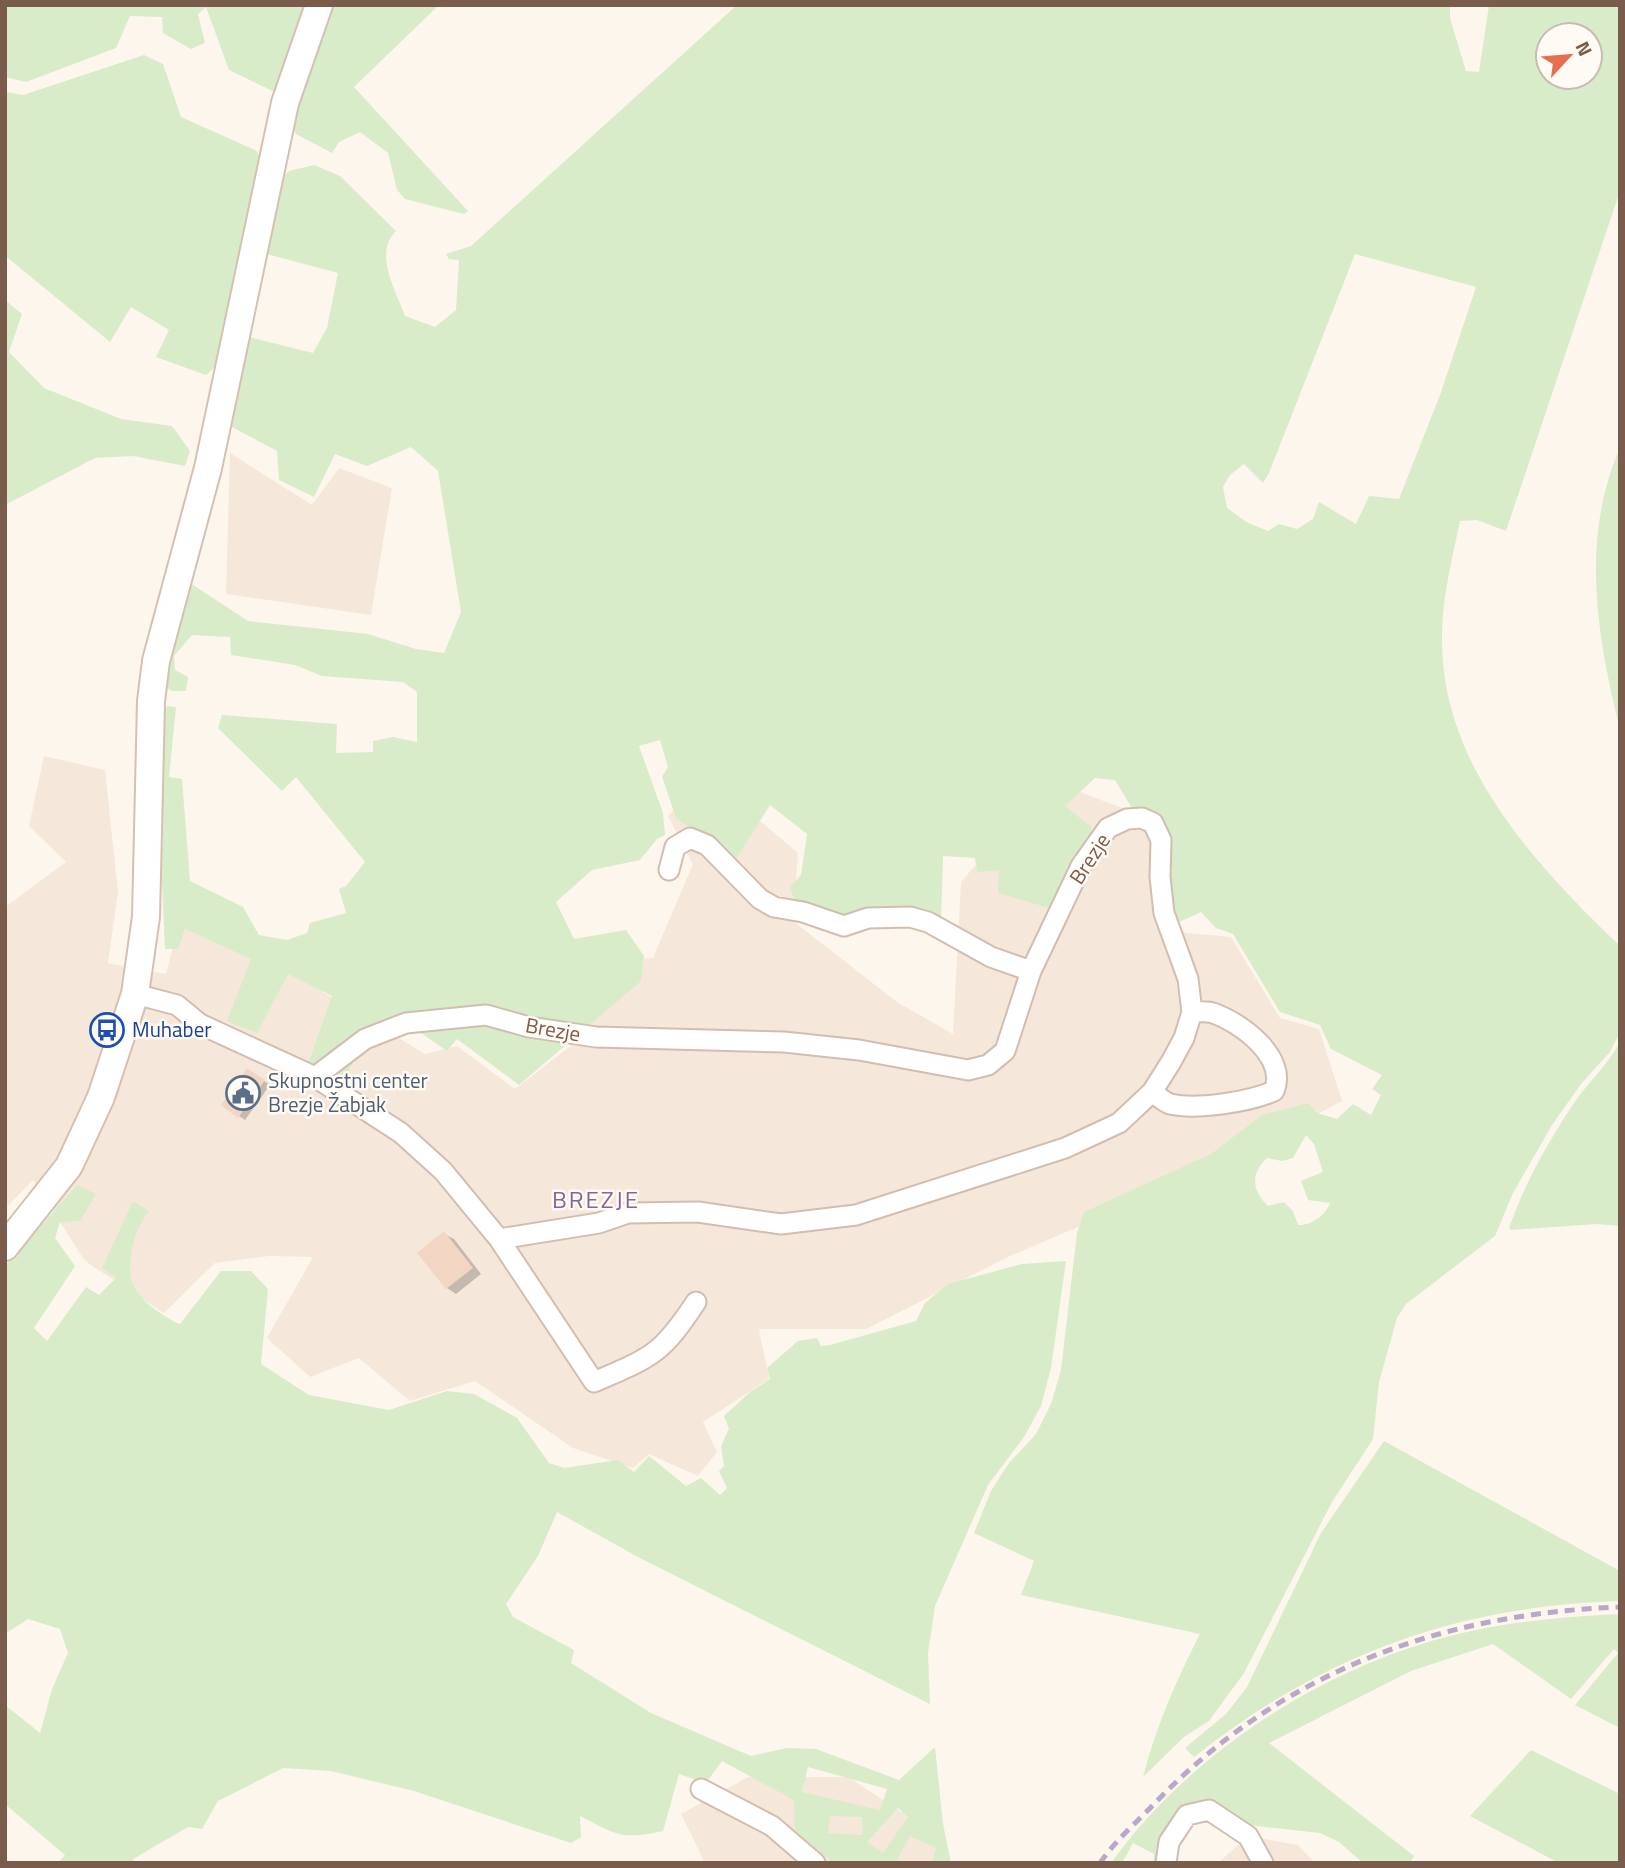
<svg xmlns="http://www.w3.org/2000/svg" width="1625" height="1868" viewBox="0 0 1625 1868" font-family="'Titillium Web',sans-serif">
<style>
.residential{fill:#f5e8da}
.green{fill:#d8ecc9;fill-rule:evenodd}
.shadow{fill:#0003}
.building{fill:#f3d5c3}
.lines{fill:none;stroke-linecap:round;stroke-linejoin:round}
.street-casing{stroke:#d1beb0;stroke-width:23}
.secondary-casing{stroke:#d6c0b0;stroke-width:30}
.street{stroke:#fff;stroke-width:19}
.secondary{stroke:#fff;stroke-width:26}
.rail{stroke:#b9a8c9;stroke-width:5;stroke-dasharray:10 7;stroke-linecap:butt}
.labels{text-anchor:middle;stroke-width:5;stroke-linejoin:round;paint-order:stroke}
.street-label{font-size:21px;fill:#7a5c4d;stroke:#fffaf3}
.transit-label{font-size:21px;fill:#164399;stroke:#fffaf3;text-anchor:start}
.service-label{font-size:21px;fill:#4e5e75;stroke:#fffaf3;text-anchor:start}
.quarter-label{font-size:24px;letter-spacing:2px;fill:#846695;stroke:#fffaf3}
</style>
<rect width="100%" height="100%" fill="#fdf6ec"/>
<path class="residential" d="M230,453l82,52 27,-37 53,20 -21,127 -145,-21z
M44,756l61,14 13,122 -10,71 58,11 17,-67 242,147 32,-8 58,43 58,-45 -39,-76 119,-10 40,-94 -25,-48 38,-40 92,77 -5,68 104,81 56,32 8,-152 87,-102 109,41 21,111 53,5 49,81 39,11 23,72 -135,71 -197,84 -144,73h-107l10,50 -66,43 14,30 -19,24 -49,-22 -16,14 -60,-20 -98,-67 -65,20 -51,-43 -49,19 -43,-39 46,-81 -44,-1 -54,7 -51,50 -79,-52 -52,-81 -28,29v-302l61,-45 -37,-36z
M748,1777h100l78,51 26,35h-247l-24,-49z
M1248,1836l50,9 17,18h-97z"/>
<path class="green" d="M5,5h305l-31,89 -50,-24 -23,-63 -8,7 7,29 -14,6 -28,-16 -1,-16 -32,-1 -14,32 -90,34 -21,-5z
M334,5h105l-85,82 114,124 -4,3 -59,-15 -8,-9 -9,-37 -28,-21 -21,10 -7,11 -36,-19 -5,-10z
M737,5h713v13l16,53 13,1 10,-67h131v186l-114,340 -29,-11 -17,1c-8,39 -19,80 -18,121 1,125 94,223 178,304v87l-11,20 -28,31 -29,41 -39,68 -18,43 -89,68 -9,14 -18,64 -6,57 -41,63 -88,171 -35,48 -25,16 -41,40c13,-51 33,-96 57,-143l-179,-39 13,-34 -60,-28 17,-42 18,-28 27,-29 15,-30 10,-34 16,-137 7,-21 127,-58 51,-39 46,-12 9,10 20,6 16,-15 18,11 10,-20 -9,-6 10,-14 -51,-26 -11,-24 -40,-13 -47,-78 -17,-6 -15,-16 -26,12 -5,-19 -4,-81 -7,-11 -27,-5 -17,-28 -20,-2 -30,28 26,21 2,12 -40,70 -55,-16 1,-23 -22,2 -2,-14 -32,-2 -2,66c-51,-3 -101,-1 -147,-23l-4,-12 11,-12 6,-41 -37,-29 -34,54 -60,-41 -14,-41 6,-10 -8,-27 -21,6 24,67 2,22 -8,4 -17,21 -48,10 -36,32 18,37 52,-9 18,26 -3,25 -122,104 -62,-46 -10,12 -49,-34 -23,8 -31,53 -35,-17 23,-65 -44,-22 -31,59 -30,-12 24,-62 -66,-30 -7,20h-13l-4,-87 -6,-34 5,-110 7,-12 9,1 -7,70 13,2 8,102 53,26 16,28 28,5 20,-7 3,-10 36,-10 -7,-24 7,-3 19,-24 -69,-85 -14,14 -64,-63 4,-13 115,9 -1,29 37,-1v-11l20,-4 24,5v-50l-14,-10 -81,-6 -27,-11 -64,-10 -1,-18 -38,-2 -18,21 1,14 13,7 -2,14h-14l-10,-6 25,-104 61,40 120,13 48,15 28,4 17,-41 -23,-141 -27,-24 -44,19 -32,-12 -21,43 -35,-17 -2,-29 -47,-25 15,-90 68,17 14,-25 11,-55 -75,-20 10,-67 16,-15 25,-6 26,11 56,55c-23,22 0,60 9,85l30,11 21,-17 3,-50 -10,-1 -3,-5 25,-8zM1548,35h42v42h-42zM1355,254l121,33 -36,108 -41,104 -30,-3 -13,28 -37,-22 -6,17 -16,10 -18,-5 -11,7 -20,-8 -21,-15 -4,-21 7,-12 14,-11 19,19 6,-10zM1306,1135l8,9 9,28 -22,9 7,19 22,3c-4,12 -19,23 -32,22l-5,-14 -9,-9 -16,4c-16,-15 -18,-32 -1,-48l15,3 11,-3z
M144,55l19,9 18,53 76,34 5,12 -29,114 -17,89 -10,9 -50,-18 13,-27 -38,-23 -21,35 -102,-84 -3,2v-168l18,3z
M5,300l17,14 -13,38 35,36 77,31 51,7 18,25 -5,15 -52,-10 -38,2 -90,47z
M1620,448v282c-23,-93 -40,-192 0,-282z
M1620,1042v184l-23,-2 -86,6 -2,-2c16,-45 39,-86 65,-125 15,-22 34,-38 46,-61z
M77,1185l19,9 -16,27 -20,1 -5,16 20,28 -41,62 13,13 39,-54 13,8 17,-17 -14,-10 31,-67 16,10c-14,16 -23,49 -17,71 5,17 33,36 48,42l41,-53h30l17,18 -7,75 48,31 80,15 58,-19 27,3 43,24 32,45 15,5 54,-8 16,12 15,-16 37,30 15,-8 19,17 7,-7 -8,-17 5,-5 -3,-20 8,-17 -5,-13 26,-24 20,-13 -3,-11 31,-27 19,-3 4,8 9,-1 86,-24 9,-18 23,-19 74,-20 44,-3 -15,107 -10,38 -17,31 -36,48 -53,121 -7,47 2,51 -292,-147 -81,-45 -19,44 -32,48 7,13 61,33 -3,13 80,50 100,43 36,-8 29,1 83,31 36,-33 8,77 8,39 -18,-2 3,-13 -26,-12 -15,27h-62l-38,-33 -1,-30 -72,-39 -16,22 -27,-9 -16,57c-42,9 -46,4 -83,-15l1,21 -10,6 -157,-52 -83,-20 -48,-3 -65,33 -16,28 -14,-2 -55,32 1,4h-76l7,-8 -60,-51v-99l35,28 12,-44 16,-36 -8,-24 -32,-10 -23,15v-368zM808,1767l79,22 -7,21 -78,-18zM898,1808l10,9 -25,36 -16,-11zM830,1816l32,1 1,18 -35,-2z
M1384,1441l236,130v30c-165,5 -297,54 -426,156l-9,-9 41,-34 21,-27 74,-154z
M1620,1614v114l-45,-23 43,-52 -4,-4 -43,50 -78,-55 -82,27 -142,72 145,113 -4,7h-47l-24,-21 -19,-9 -72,-8 -41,-21 -46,59h-7v-9l-21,-11 -11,20h-11c78,-108 206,-192 335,-226 57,-15 115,-20 174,-23z
M1531,1750l89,44v69h-61l-89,-47z"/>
<path class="shadow" d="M254,1074l16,11 -25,35 -22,-15z
M444,1234l10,5 27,35 -25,20 -9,-6z"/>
<path class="building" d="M247,1068l18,12 -27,38 -17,-13z
M444,1231l29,37 -27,21 -29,-36z"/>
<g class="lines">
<g class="street-casing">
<path id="street" d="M669,870l6,-23 15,-9 17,7 53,54 14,8 29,5 41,14 24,-8 42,-1 18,5 63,35 40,14
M135,994l42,11 23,19 115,53 86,56 42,38 56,68 95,143c58,-25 67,-27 102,-80
M315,1077l50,-38 41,-16 80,-8 43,12 67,10 188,5 75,8 109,20 20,-5 17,-14 26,-80 50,-105 27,-38 19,-9 15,-1 11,5 8,17 -1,37 4,36 24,66 4,33 -8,26 -13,24 -19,30 -33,31 -54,25 -209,67 -75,9 -83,-12 -70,1 -29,10 -100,16
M1152,1092c6,4 12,10 18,12 27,6 79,-2 104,-13 14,-33 -32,-68 -61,-78 -6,-2 -15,-1 -21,-1
M701,1789l71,37 43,37
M1166,1863l3,-21 18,-27 22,-5 39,26 15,27"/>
</g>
<g class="secondary-casing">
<path id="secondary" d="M5,1247l64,-81 32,-69 34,-103 11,-77 5,-216 5,-40 52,-193 77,-365 34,-98"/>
</g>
<use href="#street" class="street"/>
<use href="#secondary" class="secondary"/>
<path class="rail" d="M1100,1863c15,-22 36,-40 54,-59 127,-132 285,-190 466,-197"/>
</g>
<defs>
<g id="bus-ring" transform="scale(1.75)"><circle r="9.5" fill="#fffaf3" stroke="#1a4fb4" stroke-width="1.5"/><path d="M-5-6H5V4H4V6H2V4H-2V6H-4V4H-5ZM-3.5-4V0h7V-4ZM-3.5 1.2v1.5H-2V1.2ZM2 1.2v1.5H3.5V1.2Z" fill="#1a4fb4"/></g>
<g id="civic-ring" transform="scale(1.75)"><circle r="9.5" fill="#fffaf3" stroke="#5c6f8a" stroke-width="1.5"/><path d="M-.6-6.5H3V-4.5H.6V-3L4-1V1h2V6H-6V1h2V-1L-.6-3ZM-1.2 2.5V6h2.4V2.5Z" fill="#5c6f8a"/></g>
</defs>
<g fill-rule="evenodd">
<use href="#bus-ring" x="107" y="1030"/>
<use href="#civic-ring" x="243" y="1093"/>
</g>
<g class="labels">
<g class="street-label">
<text transform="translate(1090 859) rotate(-57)" y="7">Brezje</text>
<text transform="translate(553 1030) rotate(10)" y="7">Brezje</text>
</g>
<g class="transit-label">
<text x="132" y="1037">Muhaber</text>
</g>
<g class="service-label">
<text x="268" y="1088">Skupnostni center<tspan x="268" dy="24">Brezje Žabjak</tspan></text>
</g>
<g class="quarter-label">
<text x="596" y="1208">BREZJE</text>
</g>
</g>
<rect width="1625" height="1868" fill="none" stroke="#7a5c4d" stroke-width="14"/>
<g transform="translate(1569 56) rotate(64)"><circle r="33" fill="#fffaf3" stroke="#cabbb1" stroke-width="2"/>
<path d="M0-5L12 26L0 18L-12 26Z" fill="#e76f51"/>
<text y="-10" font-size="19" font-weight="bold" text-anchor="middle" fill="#7a5c4d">N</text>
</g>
</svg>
